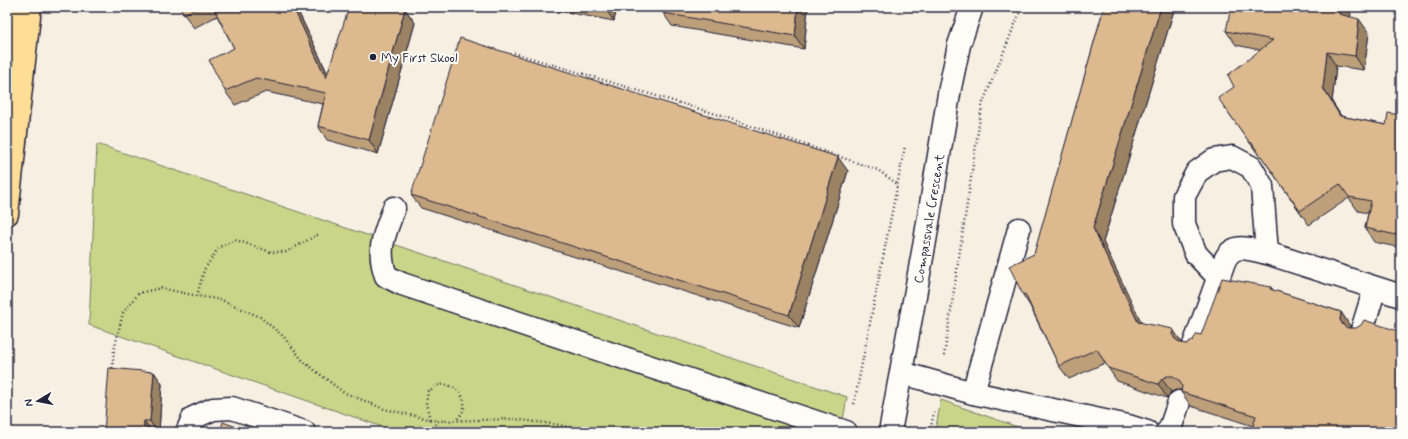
<svg xmlns="http://www.w3.org/2000/svg" width="1408" height="439" viewBox="0 0 1408 439" font-family="Mynerve,sans-serif">
<style>
.green{fill:#c9d589;stroke:#767c62}
.lines{fill:none;stroke-linecap:round;stroke-linejoin:round}
.minor-casing{stroke:#22223b;stroke-width:25}
.highway-casing{stroke:#22223b;stroke-width:25}
.path{stroke:#22223b;stroke-width:2.5;stroke-dasharray:1 3;stroke-linecap:butt}
.minor{stroke:#fdfcf7;stroke-width:22}
.highway{stroke:#fedd96;stroke-width:22}
.wall{fill:#bd9f7a;stroke:#22223b}
.shaded-wall{fill:#9a8263;stroke:#22223b}
.building{fill:#dcb98e;stroke:#22223b}
.poi-dot{fill:#22223b;stroke:#fdfcf7;stroke-width:1.5}
.labels{text-anchor:middle;stroke-width:4;stroke-linejoin:round;paint-order:stroke}
.poi-label{font-size:13px;fill:#22223b;stroke:#fdfcf7;text-anchor:start}
.street-label{font-size:13px;fill:#22223b;stroke:#fdfcf7}
</style>
<rect width="100%" height="100%" fill="#f6efe2"/>
<filter id="ink" filterUnits="userSpaceOnUse"><feTurbulence type="fractalNoise" baseFrequency=".025" numOctaves="2"/><feDisplacementMap in="SourceGraphic" scale="8" xChannelSelector="R" yChannelSelector="G"/><feConvolveMatrix kernelMatrix="1 2 1 2 8 2 1 2 1" color-interpolation-filters="sRGB"/></filter>
<g filter="url(#ink)">
<path class="green" d="M97,144l750,253 -6,35h-444l-308,-107z
M941,400l91,32h-97z"/>
<g class="lines">
<g class="minor-casing">
<g id="minor">
<path d="M394,208c-9,26 -18,40 -8,68l16,8 444,148"/>
<path d="M1218,277l-22,-23 -12,-30v-28l13,-24 17,-12 18,-3 19,10 11,19 5,67"/>
<path d="M1362,330l13,-42"/>
<path d="M1194,345l30,-83c9,-21 25,-13 43,-9l134,43"/>
<path d="M902,373l71,20 155,33 19,6"/>
<path d="M973,393l46,-164"/>
<path d="M187,432l6,-14 20,-9 19,-1 72,24"/>
<path id="s1" d="M890,432l35,-191 25,-153 9,-43 13,-38"/>
<path d="M1167,432l3,-3 9,-27"/>
</g>
</g>
<g class="highway-casing">
<path id="highway" d="M7,51l12,-41
M7,214l23,-207"/>
</g>
<path class="path" d="M514,53l202,61 162,56 19,14
M197,296l7,-26 15,-23 17,-7 35,12h15l33,-18
M944,356l38,-251 40,-98
M112,372l2,-22 9,-37 16,-20 22,-5 36,8 25,4 38,17 23,19 21,26 39,30 41,17 53,12 77,-2 46,6 22,7
M854,404l51,-258
M430,419l-4,-15 2,-13c3,-1 6,-4 8,-5 15,-6 33,9 27,25 -1,3 -4,6 -6,8
M433,432l4,-11
M930,432l4,-20"/>
<use href="#minor" class="minor"/>
<use href="#highway" class="highway"/>
</g>
<path class="wall" d="M180,7h116l32,67 77,-65 10,14 -37,131 -51,-14 -9,-14 5,-22 -57,-12 -31,13 -10,-14 9,-43 -17,-32 -23,12 -10,-14z
M538,7h79l-3,14z
M808,7l-4,42 -132,-23 -9,-13z
M868,7h14l-1,3z
M1104,7h71l-72,235 38,81 41,20 5,1 5,-3 9,-6 70,-48 2,3 68,22 9,14v2l51,4 -148,94 -62,-20 -10,-14v-2h-5l-5,2 -4,6 -50,-17 -12,-18 -36,16 -10,-13 -29,-60 -7,-11z
M1351,14l-1,3 19,16 -5,37 -28,-4 -4,36 9,14 45,9 15,-10v133l-27,-6 -9,-14 3,-15 -10,-2 -9,-13 -40,27 -48,-69 -1,1 -32,-45 6,-25 26,-37 -24,-5 -10,-14z
M848,171l-49,157 -378,-120 -10,-13z
M154,372l8,12 -3,48h-55z"/>
<path class="shaded-wall" d="M293,7h3l40,85 -10,-14z
M604,7h13l-3,14z
M798,7h10l-4,42 -9,-13z
M1161,7h14l-72,235 45,94 -10,-14 -45,-94z
M1340,7h6l5,7 -3,14 -9,-14z
M405,9l10,14 -37,131 -9,-14z
M1359,19l10,14 -5,37 -9,-14z
M1327,52l9,14 -4,36 18,28 -27,-42z
M838,157l10,14 -49,157 -10,-13z
M1401,212v30l-5,-7z
M1341,312l9,14v7l-7,-8 -3,-5z
M1173,329l9,14v5l-7,-9 -3,-5z
M154,372l8,12 -3,48h-2l-7,-11z
M1162,379l9,13 -4,6 -9,-14z
M144,421l8,11h-9z"/>
<path class="building" d="M180,7h19l-15,7z
M213,7h80l33,71 23,-71h49l7,2 -36,131 -51,-14 8,-33 -70,-15 -31,13 -16,-31 25,-12z
M663,7h135l-3,29 -132,-23z
M1104,7h57l-68,221 45,94 35,7 -1,5 3,5 6,4 6,1 5,-3 5,-7 4,1 21,-57 49,9 -1,2 71,23 -1,8 3,5 5,3h8l5,-3 3,-5 37,12v100h-150l5,-16 -75,-24 1,-6 -3,-6 -6,-4h-6l-5,3 -4,5 -50,-16 -11,-19 -38,17 -34,-72 -2,1 -14,-29 25,-12z
M1231,7h109l-1,7 20,5 -4,37 -28,-4 -4,36 17,28 46,9 2,-12 13,2v98l-5,22 -31,-7 6,-27 -22,-4 -9,-13 -40,27 -49,-69 -1,1 -32,-45 16,-11 -6,-12 45,-35 -47,-9z
M460,38l378,119 -49,158 -378,-120z
M109,368l45,4 -4,49h-6l-1,11h-39z
M223,422l27,10h-30z"/>
</g>
<circle class="poi-dot" cx="373" cy="57" r="4"/>
<g class="labels">
<g class="poi-label">
<text x="381" y="62">My First Skool</text>
</g>
<g class="street-label">
<text dy="5" stroke="none"><textPath href="#s1" startOffset="217">Compassvale Crescent</textPath></text>
</g>
</g>
<rect width="1408" height="439" fill="none" stroke="#fdfcf7" stroke-width="24"/>
<rect x="12" y="12" width="1384" height="415" fill="none" stroke="#22223b" stroke-width="1.5" filter="url(#ink)"/>
<g transform="translate(38 401) rotate(260)" stroke="#fdfcf7" stroke-width="3" paint-order="stroke">
<path d="M0-3L7 15L0 10L-7 15Z" fill="#22223b"/>
<text y="-6" font-size="11" font-weight="bold" text-anchor="middle" fill="#22223b">N</text>
</g>
</svg>
